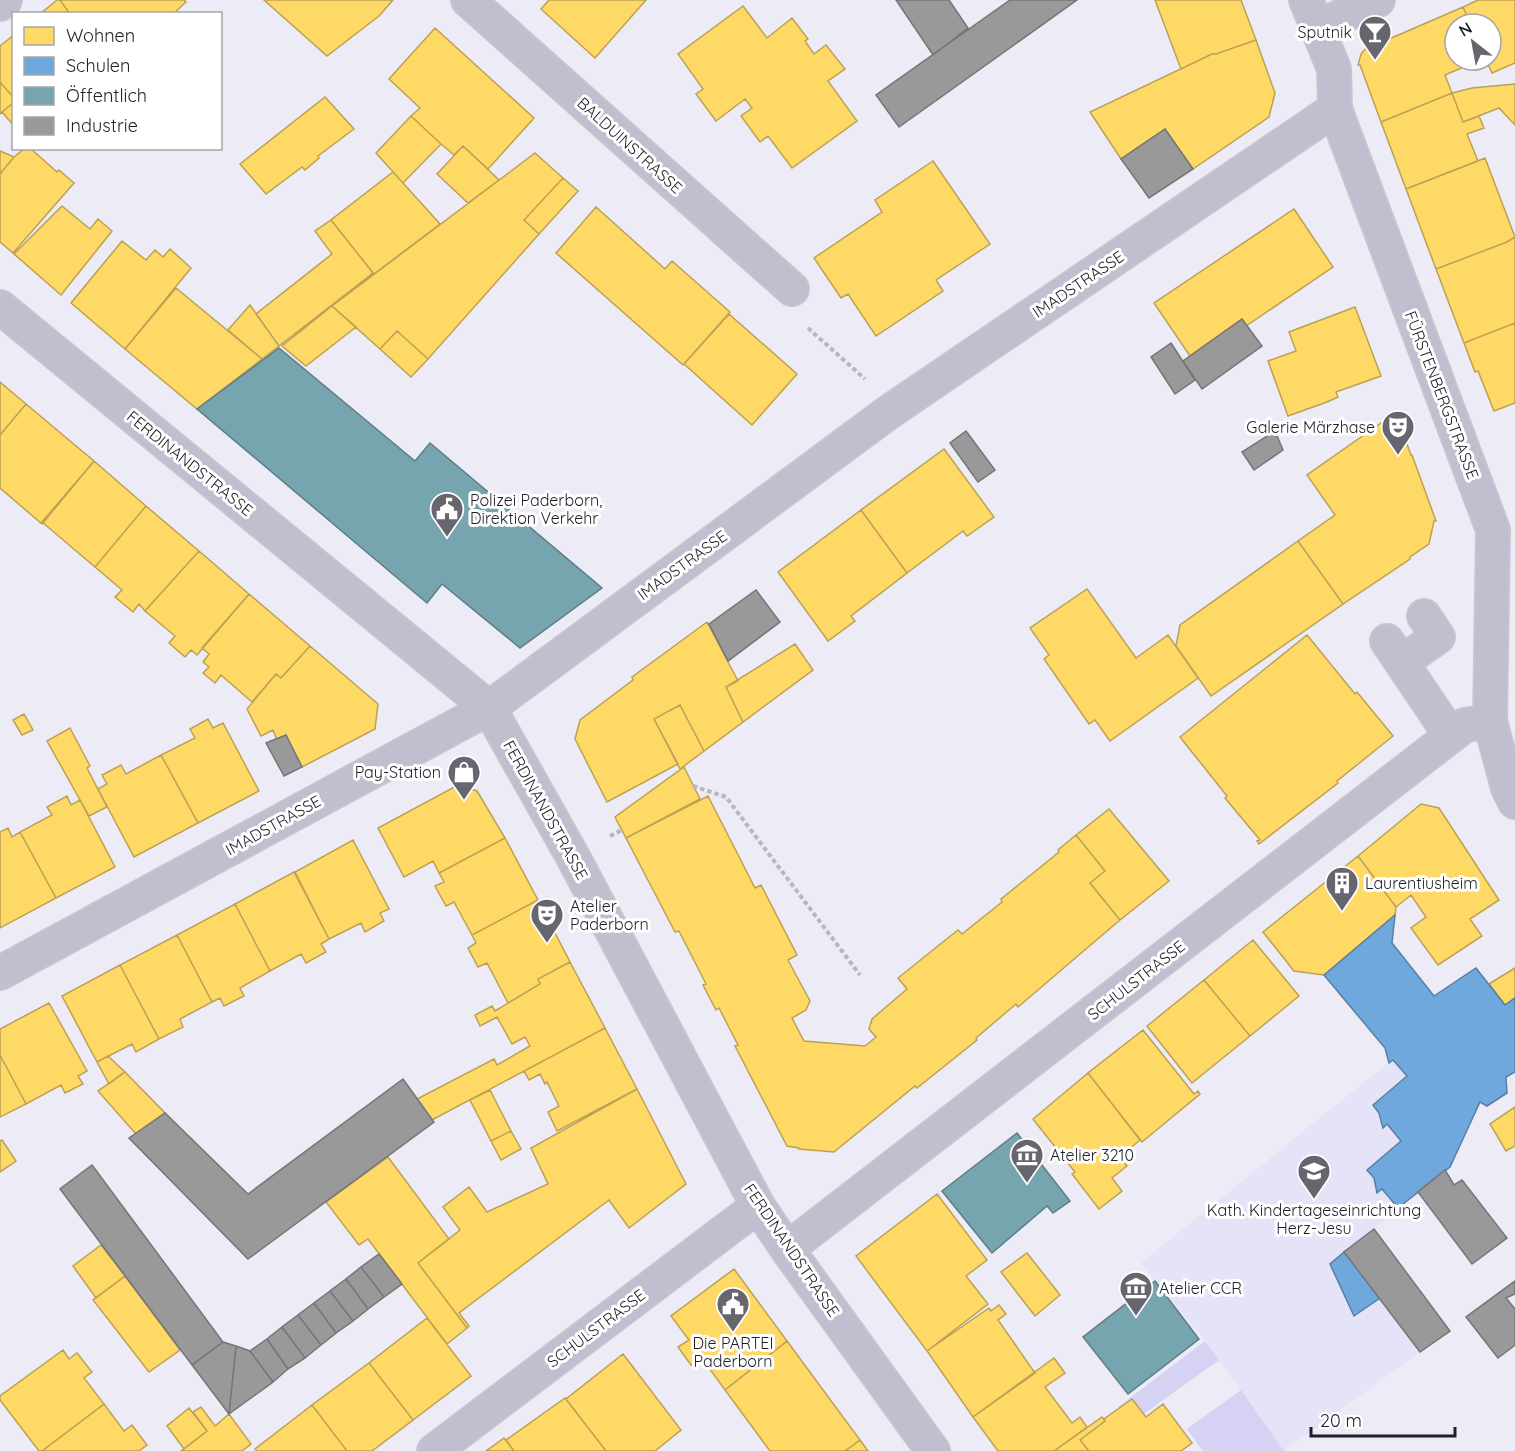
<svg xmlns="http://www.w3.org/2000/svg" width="1515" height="1451" viewBox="0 0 1515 1451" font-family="Quicksand,sans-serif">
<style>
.built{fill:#e5e3f8}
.green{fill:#d6d2f3}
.homes{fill:#ffd966;stroke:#bca153;stroke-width:1.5}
.schools{fill:#6fa8dc;stroke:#577fa6;stroke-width:1.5}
.public{fill:#76a5af;stroke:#5c7d86;stroke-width:1.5}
.industry{fill:#999;stroke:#757477;stroke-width:1.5}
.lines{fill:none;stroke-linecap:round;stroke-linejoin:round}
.minor-casing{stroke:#c8c7d0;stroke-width:36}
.path{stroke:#b7b6c2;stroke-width:4;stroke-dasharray:4.5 3;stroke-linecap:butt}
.minor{stroke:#c1bfcf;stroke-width:33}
.labels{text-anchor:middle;stroke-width:6;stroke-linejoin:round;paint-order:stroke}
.poi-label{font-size:16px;fill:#201f27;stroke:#fff;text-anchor:start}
.street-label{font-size:16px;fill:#201f27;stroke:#fff}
</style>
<rect width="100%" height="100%" fill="#ecebf6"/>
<path class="built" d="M1403,957l31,39 42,-28 13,16 26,14v74l-9,6 1,15 -20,13 -7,-4 -30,65 -105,85 75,100 -136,99 -79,-110 -64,-78 247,-200 -3,-15 -38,-45z"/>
<path class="green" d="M1205,1341l14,19 -88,63 -13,-16z
M1241,1390l43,61h-81l-16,-22z"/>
<path class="homes" d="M57,0h3l10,14h-30z
M60,0h124l2,2 -13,12h-103z
M264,0h129l-14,16 -52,40z
M549,0h97l-51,58 -54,-49z
M1155,0h86l15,40 -40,14h-4l-31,15z
M1478,0h37v63l-23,10 -6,-13h5v-36h-20l-8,-17z
M743,6l24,32 25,-20 16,21 -3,2 9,13 12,-9 19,24 -17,12 29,40 -65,47 -24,-32 -8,6 -19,-26 11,-8 -7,-9 -29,22 -20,-27 7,-5 -25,-35z
M1463,7l8,17h-16v36h25l-35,15 7,18 -71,29 -21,-57h-2l3,-11 5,-6v1z
M435,28l99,90 -46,51 -25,-23 -9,9 -13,-11 -30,-28 9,-8 -31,-29z
M14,35v63l-14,-16v-36z
M1256,40l19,53 -6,24 -76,52 -28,-40 -44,30 -31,-47 122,-58h4z
M0,82l14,16v4l-14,12z
M1515,84v41l-16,-17 -36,14 -11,-29 20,-5z
M1452,93l11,29 16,-6 5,12 -17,6 11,27 -72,28 -25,-67z
M325,97l29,32 -36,27 1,2 -14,12 -3,-3 -36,27 -26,-30z
M14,102v24l-12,-14z
M411,116l30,28 -38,39 -27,-30z
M463,146l36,34 -31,23 -31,-29z
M25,148h5l27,24 2,-2 15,13 -61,70 -13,-11v-68l14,-17z
M0,151l14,6 -14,17z
M535,153l28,25 -39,42 15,14 -111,125 -31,-28 -17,18 -48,-43z
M1485,158l30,79 -8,5 -71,27 -30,-80z
M933,161l57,83 -54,36 7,11 -67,45 -28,-42 -7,4 -27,-40 68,-46 -7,-12z
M393,172l47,52 -66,50 -43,-54z
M563,178l15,13 -39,43 -15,-14z
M62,206l28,23 8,-10 14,12 -51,64 -47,-41z
M596,207l69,62 7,-8 58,51 -47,53 -127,-112z
M1294,209l39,58 -87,59 -4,-7 -52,37 -36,-53z
M331,220l42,53 -94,73 -23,-32 76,-60 -17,-23z
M1515,237v86l-51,20 -28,-74 71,-27z
M122,241l24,19 9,-10 8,7 7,-8 21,19 -66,81 -54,-46z
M176,288l86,71 -65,50 -72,-60z
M250,305l29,41 -17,13 -34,-29z
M332,306l24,21 -50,39 -24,-20z
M1355,307l26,69 -45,16 2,5 -11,5 -39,14 -20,-55 28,-10 -7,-19z
M729,314l68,60 -45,51 -68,-61z
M1515,323v80l-21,8 -16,-40 -3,1 -11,-29z
M397,331l31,28 -17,18 -31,-28z
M0,382l26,22 -26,31z
M26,404l68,57 -52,63 -42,-36v-53z
M1394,414h2l15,41h1l24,66h-2l-5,23 -19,13v2l-67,45 -45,-63 37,-26 -28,-40z
M944,449l50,68 -27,19 -4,-5 -56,42 -46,-63z
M94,461l52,45 -51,61 -53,-45z
M146,506l53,45 -54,60 -6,-7 -6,8 -18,-15 7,-7 -27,-23z
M861,510l46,63 -56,43 4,5 -27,20 -50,-69z
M1298,541l45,63 -132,92 -35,-50 4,-21z
M199,551l50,43 -52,61 -6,-5 -6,7 -16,-14 6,-7 -30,-25z
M1087,589l49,69 32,-23 30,43 -88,63 -15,-21 -6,4 -45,-65 5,-4 -19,-27z
M249,594l61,52 -29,32 -5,-4 -24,28 -31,-27 -6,8 -12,-10 6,-6 -6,-5 6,-8 -7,-6z
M707,622l30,57 1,2 -12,6 17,35 -39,29 -24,-46 -26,14 24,45 -71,38 -32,-63 5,-19 53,-40 -1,-3z
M1307,635l48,59 2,-2 36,44 -56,45 1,2 -79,61 -2,-3 3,-1 -35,-42 2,-2 -47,-59z
M795,644l18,26 -70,52 -17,-35z
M310,646l68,58 -3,25 -73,38 -16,-32 -9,5 -4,-10 -12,6 -14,-27 29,-35 5,4z
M680,705l24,46 -24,18 -26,-50z
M24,714l9,16 -11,5 -9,-15z
M208,719l5,9 10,-5 36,68 -61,32 -37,-68 34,-17 -5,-9z
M70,728l20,38 -3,2 20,39 -18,9 -42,-75z
M161,755l37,68 -64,34 -36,-68 9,-5 -5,-9 19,-10 5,9z
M684,767l16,32 -74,39 -11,-21z
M458,785l19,6 28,47 -66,35 -6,-12 -29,16 -26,-49z
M67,796l4,9 9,-5 35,67 -59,31 -36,-66 32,-17 -5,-8z
M708,796l47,92 6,-3 36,70 -9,5 22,41 -4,9 -14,8 12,23 61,5 11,-9 -7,-8 3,-10 35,-30 -9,-11 60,-48 4,4 40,-32 -1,-3 58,-47 -1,-2 18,-15 29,36 -15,12 30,37 -102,87 -2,-3 -40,34 1,2 -60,48 -2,-2 -81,66 -35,-3v-1l-12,-2 -52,-100 3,-1 -19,-37 -3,2 -13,-25 3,-1 -27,-53 -4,1 -49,-94z
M1421,804l18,4 60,92 -29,19 12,17 -44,29 -27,-37 15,-11 -15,-22 -15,12 -38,-51z
M1109,809l60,72 -49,39 -30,-37 15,-12 -29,-36z
M8,828l4,9 8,-5 36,66 -56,30v-96z
M505,838l33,62 -66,35 -18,-33 -8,4 -11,-20 9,-4 -5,-9z
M353,840l36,69 -9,4 4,8 -19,11 -4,-9 -32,16 -34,-67z
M1358,856l38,51 -1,8 -71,60 -30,-4 -31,-39z
M294,872l35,67 -8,5 5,8 -20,11 -5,-9 -31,17 -35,-67z
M538,900l32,62 -32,17 2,5 -32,19 -21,-40 -9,4 -10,-19 8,-5 -4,-8z
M235,904l35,67 -30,17 4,8 -20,10 -4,-8 -8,4 -35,-67z
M177,935l35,67 -32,17 3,8 -24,12 -39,-74z
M1253,940l46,56 -49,40 -46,-56z
M570,962l35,66 -173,92 -15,-21 77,-40 3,6 33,-19 -5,-9 -13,7 -15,-27 -17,9 -5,-11 17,-9 3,5 45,-27 -2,-5z
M120,965l39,74 -23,13 -4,-8 -35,18 -35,-66z
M1515,968v30l-10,7 -16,-21z
M1204,980l46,56 -58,47 -45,-57z
M49,1003l38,68 -9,5 5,8 -18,9 -4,-8 -35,19 -26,-49v-26z
M605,1028l32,61 -80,42 -9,-19 11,-6 -12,-24 -2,2 -5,-10 -11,6 -5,-9z
M1143,1030l51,64 4,-3 2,3 -58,48 -54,-69z
M0,1055l26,49 -26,13z
M108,1056l17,16 -16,12 -12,-22z
M125,1072l40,41 -29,21 -38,-43z
M1088,1073l52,67 -20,17 7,9 -15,12 10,13 -23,18 -27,-35 3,-2 -42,-53z
M637,1089l49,95 -57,44 -20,-28 -150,113 10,13 -2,2 -49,-65 42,-33 -17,-23 26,-20 18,25 61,-28 -17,-36z
M490,1090l21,41 -20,10 -21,-41z
M1515,1107v39l-9,5 -16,-27z
M511,1131l10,18 -20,11 -10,-19z
M2,1140l14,21 -16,11v-31z
M388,1157l61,82 -31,24 49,65 -20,16 -79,-105 -9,6 -33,-43z
M937,1194l50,66 -21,16 22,28 -61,47 -71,-95z
M101,1245l24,31 -29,22 -23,-32z
M1027,1253l33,42 -25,21 -34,-44z
M734,1269l53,72 -62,49 -23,-32 -11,7 -13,-18 11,-7 -18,-24z
M125,1276l55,74 -31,22 -56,-72z
M999,1305l7,9 -8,6 37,53 -62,44 -46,-66 62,-43 2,3z
M427,1318l44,58 -58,44 -44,-57z
M787,1341l73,99 -15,11h-75l-45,-61z
M63,1350l6,9 8,-6 15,19 -8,6 20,26 -62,47h-3l-39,-51v-4z
M623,1354l58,76 -26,21h-49l-40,-52z
M1054,1358l11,15 -20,14 27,36 8,-6 7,10 -33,24h-56l-25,-34z
M369,1363l44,57 -41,31h-25l-35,-46z
M565,1398l41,53h-92l-8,-11z
M1132,1399l14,18 17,-13 29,39 -11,8h-92l-9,-11 25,-19 -1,-2z
M104,1404l20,27 8,-6 15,20 -8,6h-97z
M312,1405l35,46h-90l-2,-2z
M201,1407l14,19 14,-12 22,30 -9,7h-61l26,-20 -14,-19z
M189,1408l18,23 -23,18 -17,-23z
M1102,1417l3,4 -25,19 9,11h-35z
M504,1438l10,13h-28z
M860,1440l8,11h-23z"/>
<path class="schools" d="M1395,915l-3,28 42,53 42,-28 29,37 10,-7v74l-9,5 1,16 -20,13 -7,-4 -30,65 -52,41 -16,-19 -5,4 -3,-15 -7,-8 34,-29 -14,-17 -4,4 -4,-15 -6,-8 34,-29 -14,-16 -4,3 -4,-15 -61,-73z
M1344,1252l36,46 -26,18 -24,-52z"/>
<path class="public" d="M279,348l136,113 15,-18 172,145 -82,60 -78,-64 -15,19 -230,-194z
M1017,1133l53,68 -17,12 -6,-7 -55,47 -50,-62z
M1155,1281l44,58 -71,55 -45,-57z"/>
<path class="industry" d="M896,0h53l19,28 -35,27z
M1010,0h67l-178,127 -23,-32z
M1165,129l28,40 -44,29 -28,-39z
M1242,319l20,27 -60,43 -19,-28z
M1171,343l24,37 -20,14 -24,-37z
M966,431l29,39 -17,12 -28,-39z
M1275,431l8,19 -29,20 -12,-18z
M756,590l24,32 -52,39 -19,-37z
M286,735l16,32 -18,9 -18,-33z
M403,1079l31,43 -186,137 -119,-121 36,-25 83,81z
M92,1165l131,177 -31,23 -132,-176z
M1445,1170l9,15 8,-5 45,58 -35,26 -54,-72z
M1374,1229l76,102 -30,21 -76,-100z
M379,1254l23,30 -18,13 -23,-30z
M361,1267l23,30 -16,12 -22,-30z
M346,1279l22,30 -15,12 -23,-30z
M1515,1281v13l-9,4 9,11v36l-17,13 -32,-41z
M330,1291l23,30 -17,12 -22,-30z
M314,1303l22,30 -15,12 -23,-30z
M298,1315l23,30 -16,13 -23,-31z
M282,1327l23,31 -17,11 -21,-30z
M267,1339l21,30 -15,13 -23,-31z
M223,1342l13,4 -7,68 -37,-49z
M236,1346l14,5 23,31 -44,32z"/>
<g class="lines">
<g class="minor-casing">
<path id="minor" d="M468,0l324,289
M1306,0l28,69 1,40 158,421 -3,191 18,67 7,14
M0,4l5,-4
M1317,27l61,-27
M0,307l489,401 84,149 185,349 29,43 146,202
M1387,641l64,95
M1402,662l36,-25 -14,-21
M0,973l489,-265 400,-296 446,-303
M787,1249l678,-524 25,-4
M434,1451l324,-245"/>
</g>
<path class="path" d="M808,328l57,51
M693,786l33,11 134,178
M610,836l12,-6"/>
<use href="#minor" class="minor"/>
</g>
<defs>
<g id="bar-pin" transform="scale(1.725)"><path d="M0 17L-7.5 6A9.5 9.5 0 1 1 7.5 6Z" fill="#67666f" stroke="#fff"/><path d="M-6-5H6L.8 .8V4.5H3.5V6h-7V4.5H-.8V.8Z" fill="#fff"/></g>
<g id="theatre-pin" transform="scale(1.725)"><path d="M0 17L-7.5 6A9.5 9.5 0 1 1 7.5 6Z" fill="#67666f" stroke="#fff"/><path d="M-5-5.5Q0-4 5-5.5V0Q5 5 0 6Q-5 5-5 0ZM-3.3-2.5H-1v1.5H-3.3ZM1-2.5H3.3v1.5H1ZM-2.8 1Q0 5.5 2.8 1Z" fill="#fff"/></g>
<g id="civic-pin" transform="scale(1.725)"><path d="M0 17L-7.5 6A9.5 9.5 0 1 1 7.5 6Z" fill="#67666f" stroke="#fff"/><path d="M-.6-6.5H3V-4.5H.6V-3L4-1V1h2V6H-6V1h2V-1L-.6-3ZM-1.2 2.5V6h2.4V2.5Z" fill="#fff"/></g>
<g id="shop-pin" transform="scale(1.725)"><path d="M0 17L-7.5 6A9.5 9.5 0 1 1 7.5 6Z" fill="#67666f" stroke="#fff"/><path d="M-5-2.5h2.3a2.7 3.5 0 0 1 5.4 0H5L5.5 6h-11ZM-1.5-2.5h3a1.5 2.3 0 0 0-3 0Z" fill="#fff"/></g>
<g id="building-pin" transform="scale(1.725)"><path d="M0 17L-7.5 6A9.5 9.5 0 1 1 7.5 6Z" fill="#67666f" stroke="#fff"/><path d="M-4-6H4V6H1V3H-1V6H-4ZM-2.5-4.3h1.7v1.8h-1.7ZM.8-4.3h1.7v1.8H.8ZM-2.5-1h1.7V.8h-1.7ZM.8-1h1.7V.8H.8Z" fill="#fff"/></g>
<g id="museum-pin" transform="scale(1.725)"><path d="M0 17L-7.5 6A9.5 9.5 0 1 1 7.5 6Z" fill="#67666f" stroke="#fff"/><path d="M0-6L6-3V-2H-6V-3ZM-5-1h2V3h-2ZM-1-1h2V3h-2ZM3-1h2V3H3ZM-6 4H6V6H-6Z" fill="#fff"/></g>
<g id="school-pin" transform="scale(1.725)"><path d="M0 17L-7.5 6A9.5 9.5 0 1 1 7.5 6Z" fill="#67666f" stroke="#fff"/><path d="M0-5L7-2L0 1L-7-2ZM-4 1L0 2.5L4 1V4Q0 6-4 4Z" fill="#fff"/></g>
</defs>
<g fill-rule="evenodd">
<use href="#bar-pin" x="1375" y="32"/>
<use href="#theatre-pin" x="1398" y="427"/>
<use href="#civic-pin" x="447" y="509"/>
<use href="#shop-pin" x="464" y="772"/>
<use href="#building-pin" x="1342" y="883"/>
<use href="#theatre-pin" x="547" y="915"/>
<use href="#museum-pin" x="1027" y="1155"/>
<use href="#school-pin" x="1314" y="1171"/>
<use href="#museum-pin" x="1136" y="1288"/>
<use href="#civic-pin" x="733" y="1304"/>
</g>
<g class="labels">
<g class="poi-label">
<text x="1352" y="38" text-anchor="end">Sputnik</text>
<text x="1375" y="433" text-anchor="end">Galerie Märzhase</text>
<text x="470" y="506">Polizei Paderborn,<tspan x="470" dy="18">Direktion Verkehr</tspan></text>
<text x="441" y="778" text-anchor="end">Pay-Station</text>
<text x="1365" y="889">Laurentiusheim</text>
<text x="570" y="912">Atelier<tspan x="570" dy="18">Paderborn</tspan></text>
<text x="1050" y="1161">Atelier 3210</text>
<text x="1314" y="1216" text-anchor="middle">Kath. Kindertageseinrichtung<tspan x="1314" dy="18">Herz-Jesu</tspan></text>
<text x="1159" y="1294">Atelier CCR</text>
<text x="733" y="1349" text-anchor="middle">Die PARTEI<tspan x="733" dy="18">Paderborn</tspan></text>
</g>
<g class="street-label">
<text transform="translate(630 145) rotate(42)" y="6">BALDUINSTRASSE</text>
<text transform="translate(1078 284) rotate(-34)" y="6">IMADSTRASSE</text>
<text transform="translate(1442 395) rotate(69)" y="6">FÜRSTENBERGSTRASSE</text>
<text transform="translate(190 463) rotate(39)" y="6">FERDINANDSTRASSE</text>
<text transform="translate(682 565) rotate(-36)" y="6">IMADSTRASSE</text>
<text transform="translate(546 810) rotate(61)" y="6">FERDINANDSTRASSE</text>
<text transform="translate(273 825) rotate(-29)" y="6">IMADSTRASSE</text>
<text transform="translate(1136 980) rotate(-38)" y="6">SCHULSTRASSE</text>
<text transform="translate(792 1250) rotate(56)" y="6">FERDINANDSTRASSE</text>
<text transform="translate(596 1328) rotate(-37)" y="6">SCHULSTRASSE</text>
</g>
</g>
<rect x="12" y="12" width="210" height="138" fill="#ffffff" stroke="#a6a5a9" stroke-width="1.5"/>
<rect x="24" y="27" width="30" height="18" fill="#ffd966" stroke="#a6a5a9" stroke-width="1.5"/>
<text x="66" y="42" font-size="18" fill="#201f27">Wohnen</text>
<rect x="24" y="57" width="30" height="18" fill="#6fa8dc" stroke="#a6a5a9" stroke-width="1.5"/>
<text x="66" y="72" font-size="18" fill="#201f27">Schulen</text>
<rect x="24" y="87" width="30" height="18" fill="#76a5af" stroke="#a6a5a9" stroke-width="1.5"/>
<text x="66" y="102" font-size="18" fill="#201f27">Öffentlich</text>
<rect x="24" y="117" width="30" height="18" fill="#999999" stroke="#a6a5a9" stroke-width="1.5"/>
<text x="66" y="132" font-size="18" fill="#201f27">Industrie</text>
<g transform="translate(1473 42) rotate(329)"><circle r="28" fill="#ffffff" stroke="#a6a5a9" stroke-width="1.5"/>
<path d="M0-4.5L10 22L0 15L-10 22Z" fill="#67666f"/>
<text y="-9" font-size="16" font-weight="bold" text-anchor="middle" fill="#201f27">N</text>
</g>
<path d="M1311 1427v9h144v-9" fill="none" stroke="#201f27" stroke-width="3"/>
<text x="1320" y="1427" font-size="18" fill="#201f27" stroke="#ffffff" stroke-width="4.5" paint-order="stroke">20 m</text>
</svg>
